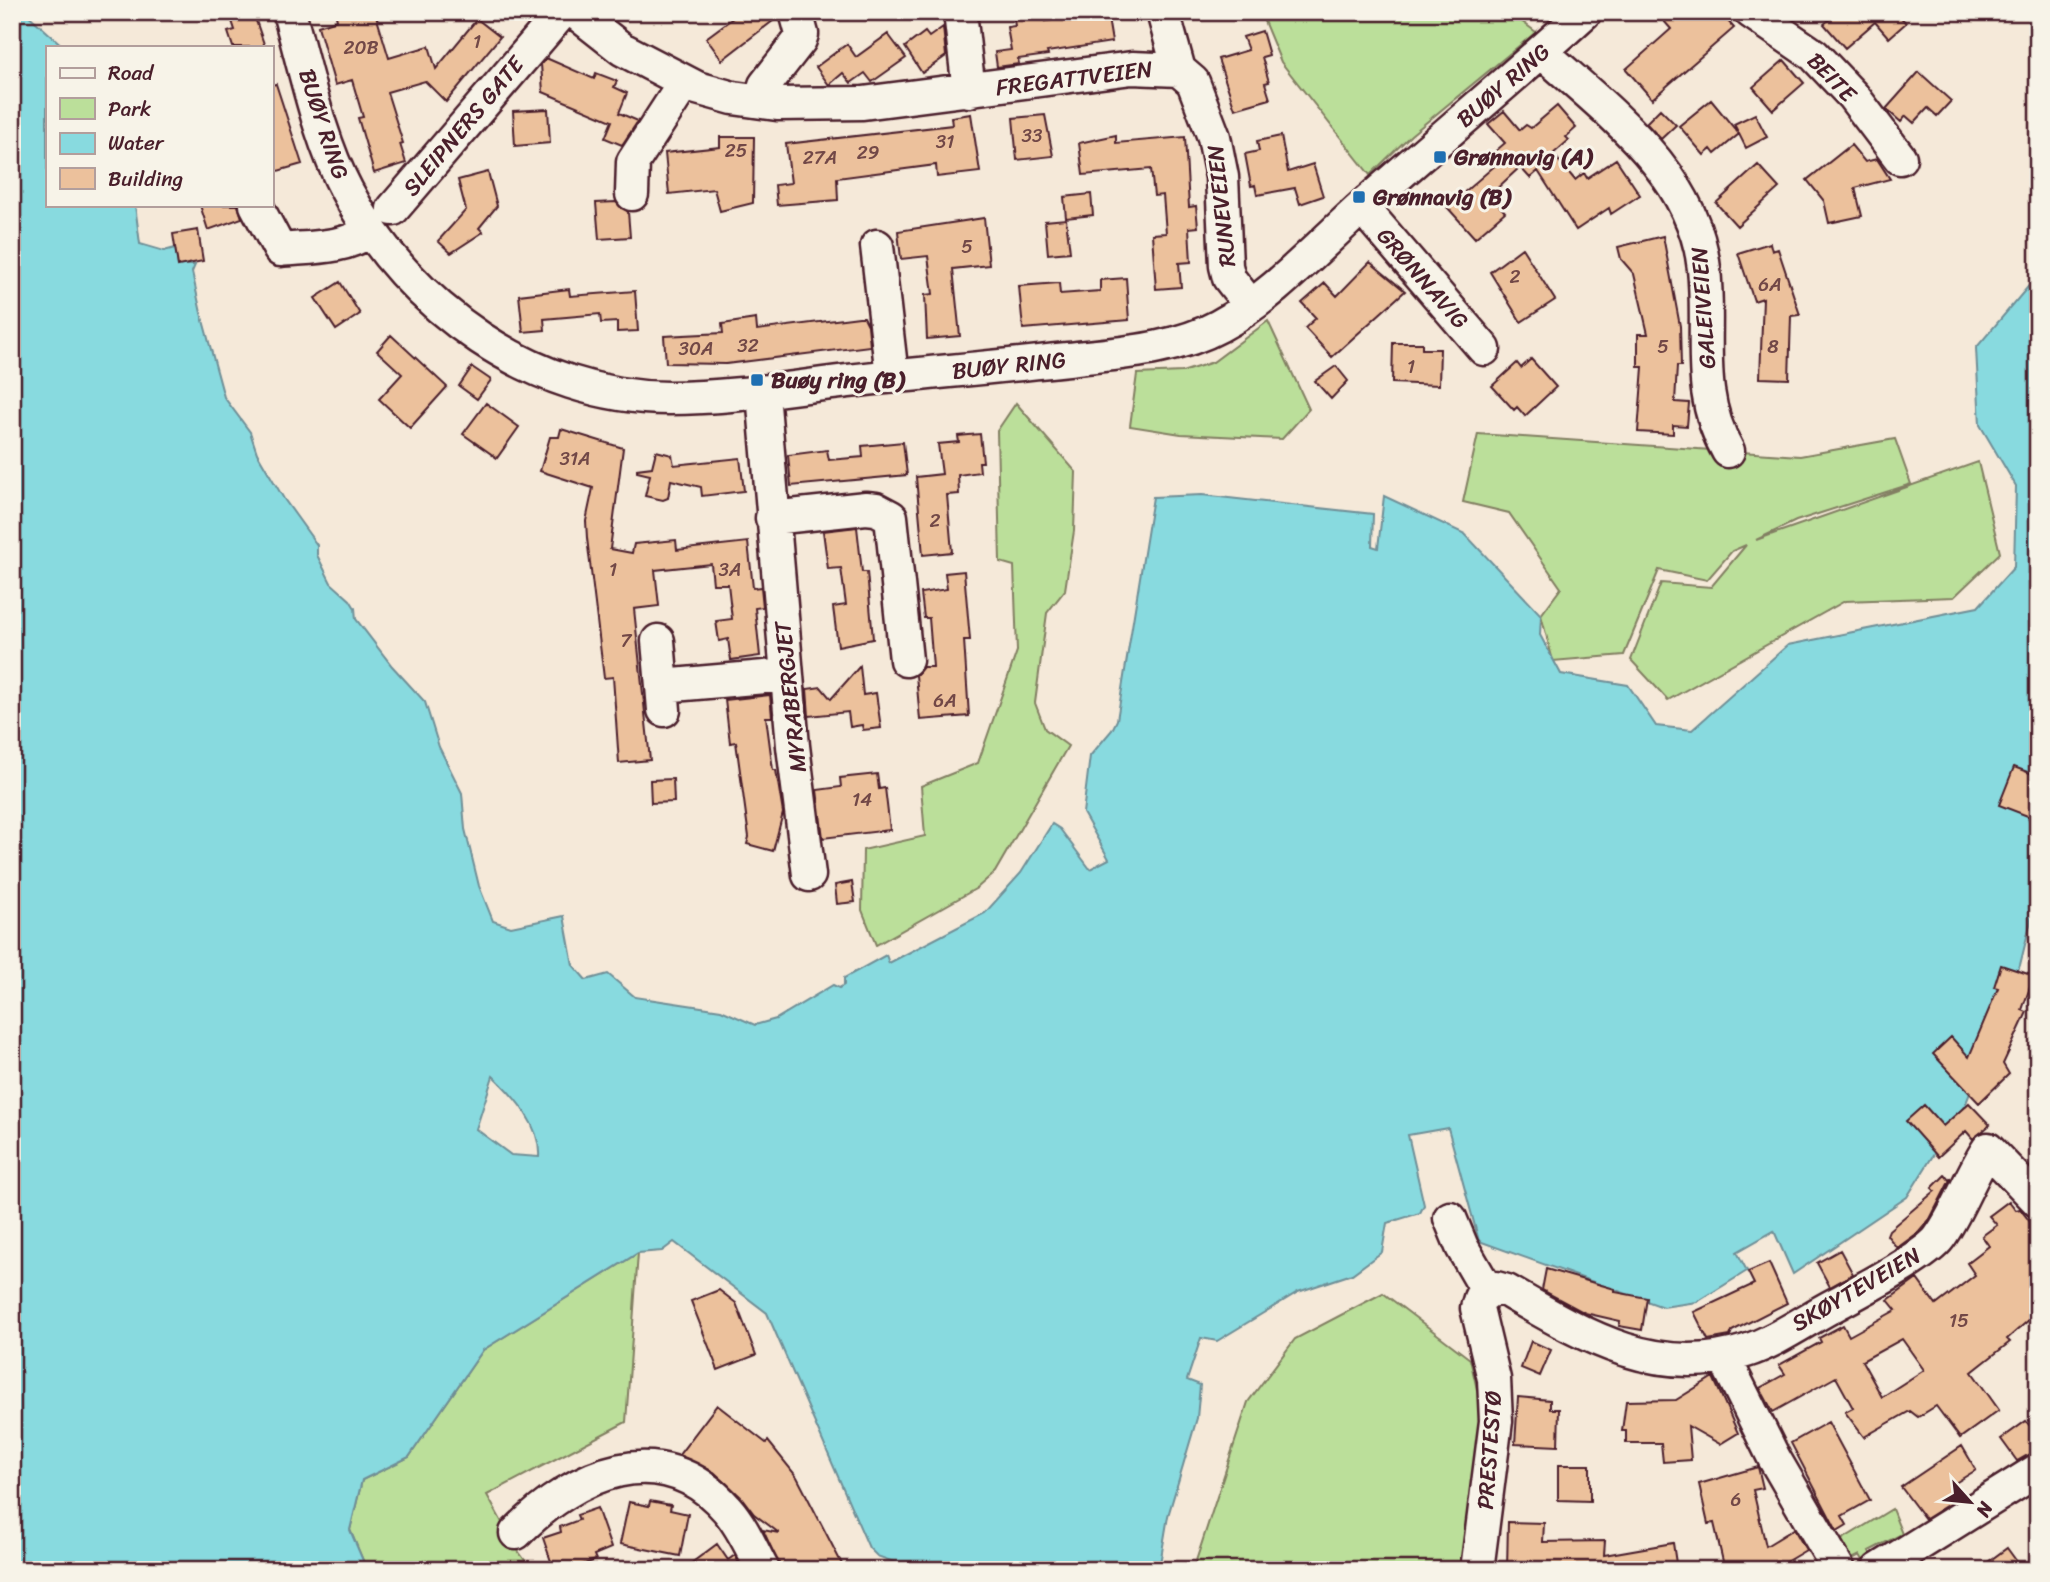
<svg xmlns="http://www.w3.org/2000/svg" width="2050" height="1582" viewBox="0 0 2050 1582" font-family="Sriracha,sans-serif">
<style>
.green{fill:#bbdf9a;stroke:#827f62;stroke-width:2}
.water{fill:#88dadf;stroke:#6f8f97;stroke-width:2;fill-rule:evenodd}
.building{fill:#ecc19c;stroke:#4a1f2b;stroke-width:2;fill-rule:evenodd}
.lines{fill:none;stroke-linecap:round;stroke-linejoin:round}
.minor-casing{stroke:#4a1f2b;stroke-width:37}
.minor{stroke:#f7f3e8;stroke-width:32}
.poi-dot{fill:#1f6fb2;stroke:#f7f3e8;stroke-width:2.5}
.labels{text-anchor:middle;stroke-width:6;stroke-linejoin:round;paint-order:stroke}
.number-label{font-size:19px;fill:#724847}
.street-label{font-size:23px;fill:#4a1f2b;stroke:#f7f3e8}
.poi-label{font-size:23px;font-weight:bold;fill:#4a1f2b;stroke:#f7f3e8;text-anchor:start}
</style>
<rect width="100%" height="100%" fill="#f5e9d9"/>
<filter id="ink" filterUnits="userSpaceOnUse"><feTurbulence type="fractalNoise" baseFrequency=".0143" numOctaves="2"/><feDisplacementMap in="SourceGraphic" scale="14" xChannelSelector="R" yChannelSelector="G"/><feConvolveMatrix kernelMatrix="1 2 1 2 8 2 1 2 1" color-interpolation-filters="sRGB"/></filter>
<g filter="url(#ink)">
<path class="green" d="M1264,12h245l27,20 -125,103 -41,40 -89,-113 -20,-48z
M1268,321l41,88 -27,30 -101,-5 -51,-8 7,-52 45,-2 31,-10z
M1016,403l60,69 -2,59 -9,59 -18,23 -12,90 10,26 23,17 -73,126 -18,16 -101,57 -14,-35 1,-60 62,-14 -4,-50 57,-23 39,-112 -3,-85 -14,-4 -3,-131z
M1478,434l322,22 95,-17 16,45 -115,37 -40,19 222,-78 22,91 -46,44 -109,4 -177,99 -37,-40 30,-77 50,4 35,-42 -14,6 -25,29 -48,-10 -35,85 -71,6 -12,-46 20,-27 -52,-75 -46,-11z
M638,1253l-12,169 -139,73 29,53 16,22h-165l-17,-40 12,-50 47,-23 74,-107z
M1383,1293l87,66 12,52 -17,159h-272l55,-168 47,-63z
M1892,1509l10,25 -33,17 6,12 -8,4 -7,-12 -16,8 -11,-18z"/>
<path class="water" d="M12,12h13l39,35h-17v158h88l5,39 24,7 11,-3 3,17h17l-3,7 9,41 23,84 26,35 7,21 27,46 33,46v10l14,28 19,17 5,8 1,11 36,47 33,36 14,45 23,46 3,36 14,57 14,35 18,6 53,-11 9,49 13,15 22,-6 27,23 86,13 34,15 21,-6 57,-34 6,3 5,-3v-7l42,-23 3,8 96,-50 36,-40 31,-49 8,5 30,40 19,-10 -26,-46 7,-57 22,-26 5,-10 36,-223 49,-2 171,19 -1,32 6,2 6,-52 81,38 76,81 -1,20 21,39 67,11 28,41 36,4 96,-85 190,-38 36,-40 2,-81 -36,-61 -4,-77 62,-73v522l-10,22 10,6v67l-18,73 -54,138 -59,94 -114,77 -19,-43 -37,21 10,19 -50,31 -34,5 -184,-66 -31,-113 -40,7 16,70 -4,8 -33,10 -5,29 -30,22 -54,18 -81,49 -16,-3 -14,42 13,5 -3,33 -29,98 -9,54h-243l-39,-14 -8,-8 -102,-235 -93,-71 -12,9 -24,2 -155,97 -74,107 -47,23 -12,50 17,40h-355zM493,1076c22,21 48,50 46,81l-28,-2 -35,-26z"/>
<path class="building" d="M229,12h24l12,35h-32l-5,-15 7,-2z
M335,12h40l14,46 40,-12 7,23 41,-50 23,18 -54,65 -21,-21 -38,11 16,51 -3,1 6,19 -32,10 -16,-55 5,-1 -11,-37 -17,5 -17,-59 19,-6z
M741,12h37v5l-56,43 -16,-22z
M1044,12l1,9 62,-9 5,30 -65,10 1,3 -30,4 1,5 -22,3 -2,-15 16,-2 -4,-23 8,-1 -2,-12z
M1656,12h64l14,16 -82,71 -26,-30 45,-40z
M1838,12h58l10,11 -17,15 -14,-16 -30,26 -21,-24z
M943,27l3,29 -24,17 -17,-26 20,-15 4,5z
M1262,31l7,24 -7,2 7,25 -4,1 5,16 -35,10 -17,-50 30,-9 -5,-13z
M888,34l18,24 -34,24 -7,-9 -14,10 -8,-10 -14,12 -13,-18 31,-23 9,13z
M546,58l48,21 2,-6 21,8 -3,6 13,6 -8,20 19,8 -16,24 -17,-7 7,-17 -69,-29 -2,-28z
M1784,60l20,23 -31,27 -20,-23z
M1919,72l32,29 -14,15 -9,-8 -14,15 -8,-7 -5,6 -15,-13z
M276,84l26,80 -31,9v-88z
M1711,100l28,34 -24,20 -4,-5 -7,6 -25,-29z
M1557,106l19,22 -10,9 3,3 -16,14 22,26 9,-7 3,5 29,-19 24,36 -29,19 -2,-6 -33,22 -38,-59 -8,7 -10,-11 -28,26 -1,3 14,16 -30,26 -28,-31 51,-44 -7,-8 14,-12 -17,-19 16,-13 16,19 6,-5 5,3z
M548,109l2,34 -35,3 -2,-35z
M1660,109l16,16 -15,14 -15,-16z
M971,114l9,58 -43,5 -1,-12 -99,13 1,22 -61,5 -2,-20 16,-2 -5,-39 166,-19 -1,-8z
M1755,114l12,23 -21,11 -12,-24z
M1045,115l8,41 -36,4 -4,-42z
M1116,135v8l69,-6 4,70 7,-1 2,21 -9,1 2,34 -12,1 2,24 -25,2 -4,-55 14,-1 -3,-38 -9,1 -3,-27 -68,6 -4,-32z
M1281,136l7,36 25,-8 10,32 -23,8 -5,-16 -38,7 -2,-10 -4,1 -6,-32 14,-3 -2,-10z
M720,137h34l-1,66 -33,8 -6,-22 -45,5 -4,-41 55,-6z
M1851,145l14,17 12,-3 13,20 -35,9 7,28 -33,7 -5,-22 -17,-21z
M1758,165l21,23 -42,38 -21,-23z
M488,172l9,34 -18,22 4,4 -32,21 -13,-12 28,-31 -8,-30z
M1091,194l2,21 -27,3 -2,-21z
M616,202l12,10 2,25 -31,2 -3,-36z
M200,205h38l4,13 -34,12z
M984,218l5,47 -36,4 7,67 -33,3 -2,-44 8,-1 -5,-38 -27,3 -3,-28z
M1066,219l4,33 -22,2 -3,-33z
M198,230l5,31 -25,5 -5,-32z
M1663,236l17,90 1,40h-4l-2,36 14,1 -2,23 -14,-1v9l-35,-2 5,-65h-5v-33h10l-14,-60 -13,-15 -3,-12z
M1770,243l2,8 6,-2 22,66 -9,1 -2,63 -29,-1 3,-80 -9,3 -16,-48z
M1522,248l33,52 -34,22 -31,-50z
M1370,262l35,29 -73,66 -27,-29 11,-10 -14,-15 23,-20 12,13z
M1126,278l3,42 -106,9 -4,-43 40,-3 1,11 40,-3v-11z
M340,282l20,32 -24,16 -21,-32z
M569,289l1,7 65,-5 3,40 -21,1v-10l-16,1 -1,-9 -56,5 1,11 -22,2 -4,-37z
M859,317h5l4,8 2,21 -144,18 -60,-1 -2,-27 59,-3 -1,-9 34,-5 1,11z
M391,335l56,52 -37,41 -31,-29 23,-25 -25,-23z
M1393,343h29v6h18l-1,36 -47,-2z
M1531,359l25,28 -31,29 -8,-9 -3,3 -22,-24 25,-23 4,5z
M1336,366l12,15 -17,18 -16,-18z
M472,367l19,13 -14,19 -18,-13z
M486,403l33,24 -22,31 -34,-24z
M561,429l62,19 -13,101 22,4 2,-9 42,-4 1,10 71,-8 5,46 8,-1 2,20 -8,1 5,48 -29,4 -3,-21 -9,2 -3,-20 16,-2 -4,-35h-15l-2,-20 -56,6 4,36 -25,3 16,151 -31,3 -6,-86 -9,1 -17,-140 -1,-17 7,-33 -53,-17 10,-34h9z
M980,434l3,28h-4l1,10 -22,3 1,19 -12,1 5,57 -29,3 -7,-78 26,-3 -4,-30 21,-2 -1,-6z
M903,442l4,33 -116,11 -3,-31 39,-5 2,10 34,-3 -1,-11z
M656,451l16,4 2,10 66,-7 4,33 -42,5 -1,-9 -30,-7 -3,18 -5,2 -18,-4 5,-21 -13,-3v-3l15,-2z
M857,527l5,45h5l6,67 -35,7 -5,-39 13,-2 -5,-37 -13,1 -5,-38z
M964,571l6,69h-6l5,76 -49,4 -4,-45 7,-8h10l-4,-49h-5l-3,-25 26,-4 -2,-16z
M860,666l3,29 13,-2 5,35 -18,2 -1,-5 -12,2 -2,-15 -39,4 -2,-27 14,-2 10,12z
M770,695l2,22h-6l7,53h3l7,43 -10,38 -26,-7 2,-7 -13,-95 -6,1 -5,-43z
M2014,767l24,9v44l-39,-15z
M877,774l2,15 6,-1 5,42 -67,8 -6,-48 24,-3 -1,-9z
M673,779l1,23 -23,1 -1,-23z
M852,882l3,20 -18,2 -2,-19z
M2001,965l33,11 -12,34 5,2 -24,52 6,10 -30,29 -46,-49 18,-17 18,20 29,-69 -4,-1z
M1969,1103l21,22 -17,14 -7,-8 -28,26 -32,-36 18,-16 19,21z
M1945,1175l4,5 2,-2 -21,41 -11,13 -22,16 -10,-13 2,-5 46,-39 -3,-3z
M2009,1201l7,9 4,-1 18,23v80l-31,27 3,3 -38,30 27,38 -39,28 -24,-32 -18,11 -8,-6 -46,26 -19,-25 8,-4 -17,-31 -63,35 -13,-24 25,-14 -6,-9 42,-23 -2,-4 24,-13 6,11 47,-26 -8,-10 29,-21 19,26 39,-30 -8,-12 22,-17 -7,-10 15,-11 -8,-9zM1902,1339l22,31 -42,27 -20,-36z
M1840,1250l13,24 -23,13 -13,-24z
M1769,1263l18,40 -55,28 -2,5 -22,4 -14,-28 60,-28 -6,-12z
M1546,1269l69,20v3l32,6 -5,32 -23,-4 1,-5 -35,-8 -43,-23z
M719,1290l17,13 20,52 -38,15 -27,-69z
M1531,1341l20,9 -11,26 -19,-8z
M1713,1377l25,56 -18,11 -32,-18 3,34 -28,2 -2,-19h-35v-12h-4l4,-30 50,-1z
M1518,1397l32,3v9h9l-1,37 -43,-2z
M717,1405l49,38 2,-2 29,36 48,93h-64l-18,-40 16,3 -25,-19 -13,-17 -27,-25 -35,-17z
M2038,1419v30l-21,12 -16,-22 25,-18 3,4z
M1828,1422l42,78 -28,16 5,9 -10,6 -46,-88z
M1962,1446l14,24 -24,15 8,12 -35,22 -24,-32z
M1558,1465h32v36l-32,-1z
M1758,1467l5,21 -10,2 13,56 28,-17 12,21 -34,20h-47l-11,-47 -6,1 -9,-40z
M650,1501l21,4 -1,5 18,4 -8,42 -60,-12 9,-42 20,4z
M597,1508l14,40 -17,7 2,5 -29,10h-13l-11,-32 18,-6 -1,-5 19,-7 -2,-5z
M1508,1522l36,1 -1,19 62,-1 -1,14 69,-12 4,27h-170z
M717,1544l11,16 7,-5 7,15h-60z
M2007,1548l16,22h-46z"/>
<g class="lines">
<g class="minor-casing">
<path id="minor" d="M289,12c16,57 30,127 58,179 60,116 188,207 322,207 76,0 151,-16 228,-22 57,-5 114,-11 171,-17 50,-6 105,-8 151,-33 54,-29 99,-80 144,-120 74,-65 150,-128 222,-194
M575,12l47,37 75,39 36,10 44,6 86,-1 269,-35 47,2
M960,12l9,79
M1163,12l16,58 14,12 21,55 8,40 4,89 3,12 21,27
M1751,12l63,43 39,41 47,62
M1542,52c66,60 152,121 162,217 7,65 -10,123 24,182
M760,101l5,-16 35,-45 2,-6 -6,-22
M632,194l1,-32 52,-80
M256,205l24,45c30,-3 63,-1 90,-19
M1362,207l122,142
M393,209l169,-197
M877,246l15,130
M763,393l30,353 16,129
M772,518l94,-10 10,1 15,8 15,143
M658,641l4,45
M664,710l-2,-24 125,-11
M1450,1218l12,29 26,45 -8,6 -3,10 17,71 2,42 -19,149
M1488,1292l8,-4 11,3c76,44 149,89 239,60 31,-10 61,-32 90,-47 22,-12 90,-48 103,-66 18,-24 31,-62 49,-89l50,52
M1724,1357l50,101 65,112
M516,1533c59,-60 146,-99 211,-24 16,18 25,41 36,61
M1878,1570l160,-100"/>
</g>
<use href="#minor" class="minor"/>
</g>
</g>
<g class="poi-dot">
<rect x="1433" y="150" width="14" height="14" rx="3.5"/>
<rect x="1352" y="190" width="14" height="14" rx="3.5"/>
<rect x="750" y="373" width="14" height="14" rx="3.5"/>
</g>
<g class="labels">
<g class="number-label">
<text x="477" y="48">1</text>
<text x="361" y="54">20B</text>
<text x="1032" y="142">33</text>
<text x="945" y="148">31</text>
<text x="736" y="157">25</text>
<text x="868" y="159">29</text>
<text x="820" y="164">27A</text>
<text x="967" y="253">5</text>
<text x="1515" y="283">2</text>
<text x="1770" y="291">6A</text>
<text x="748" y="352">32</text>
<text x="1663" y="353">5</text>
<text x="1773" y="353">8</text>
<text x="696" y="355">30A</text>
<text x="1411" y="373">1</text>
<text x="575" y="465">31A</text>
<text x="935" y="527">2</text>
<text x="613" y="576">1</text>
<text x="730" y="576">3A</text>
<text x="626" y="647">7</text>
<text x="945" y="707">6A</text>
<text x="862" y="806">14</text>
<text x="1959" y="1327">15</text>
<text x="1736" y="1506">6</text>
</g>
<g class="street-label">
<text transform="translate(1832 77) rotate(46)" y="8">BEITE</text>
<text transform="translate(1074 78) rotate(-7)" y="8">FREGATTVEIEN</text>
<text transform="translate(1503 85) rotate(-41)" y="8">BUØY RING</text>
<text transform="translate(324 124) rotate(72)" y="8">BUØY RING</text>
<text transform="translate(463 126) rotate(-50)" y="8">SLEIPNERS GATE</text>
<text transform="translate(1221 206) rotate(-96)" y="8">RUNEVEIEN</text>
<text transform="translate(1423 278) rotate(49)" y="8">GRØNNAVIG</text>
<text transform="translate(1703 308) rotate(-94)" y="8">GALEIVEIEN</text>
<text transform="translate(1009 365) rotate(-6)" y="8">BUØY RING</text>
<text transform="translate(790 697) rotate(-96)" y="8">MYRABERGJET</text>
<text transform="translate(1856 1289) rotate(-30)" y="8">SKØYTEVEIEN</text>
<text transform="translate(1489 1450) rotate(-86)" y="8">PRESTESTØ</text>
</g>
<g class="poi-label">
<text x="1454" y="165">Grønnavig (A)</text>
<text x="1373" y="205">Grønnavig (B)</text>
<text x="771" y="388">Buøy ring (B)</text>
</g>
</g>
<rect width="2050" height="1582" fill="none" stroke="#f7f3e8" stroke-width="42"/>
<rect x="21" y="21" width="2008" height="1540" fill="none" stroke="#4a1f2b" stroke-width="2.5" filter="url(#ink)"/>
<rect x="46" y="46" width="228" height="161" fill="#f7f3e8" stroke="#b29e9c" stroke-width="2"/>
<rect x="60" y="68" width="35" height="10" fill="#f7f3e8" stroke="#b29e9c" stroke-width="2"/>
<text x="108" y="80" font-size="21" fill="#4a1f2b">Road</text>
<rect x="60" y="98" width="35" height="21" fill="#bbdf9a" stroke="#b29e9c" stroke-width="2"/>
<text x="108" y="116" font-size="21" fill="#4a1f2b">Park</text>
<rect x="60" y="133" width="35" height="21" fill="#88dadf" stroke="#b29e9c" stroke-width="2"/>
<text x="108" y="150" font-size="21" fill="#4a1f2b">Water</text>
<rect x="60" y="168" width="35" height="21" fill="#ecc19c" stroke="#b29e9c" stroke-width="2"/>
<text x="108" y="186" font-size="21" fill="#4a1f2b">Building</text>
<g transform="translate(1970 1502) rotate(117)" stroke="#f7f3e8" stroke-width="5" paint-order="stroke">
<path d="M0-5L12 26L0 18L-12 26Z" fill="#4a1f2b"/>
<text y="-10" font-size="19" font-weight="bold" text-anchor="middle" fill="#4a1f2b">N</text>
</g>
</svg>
